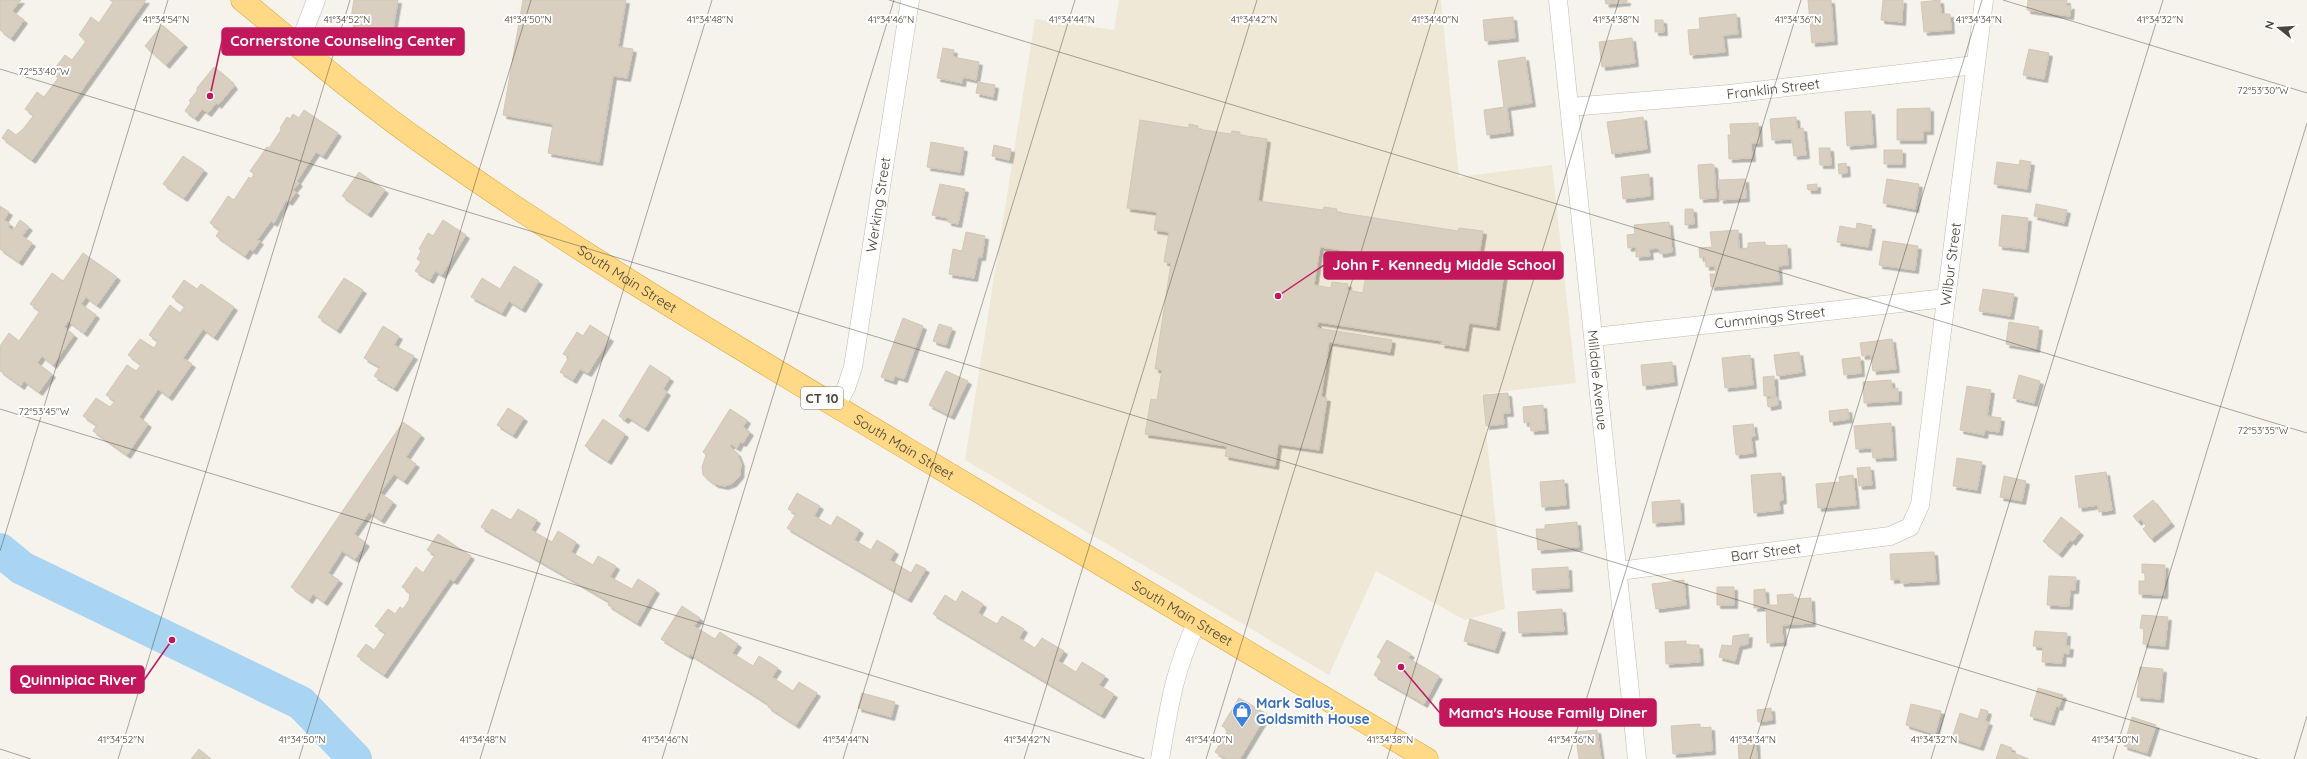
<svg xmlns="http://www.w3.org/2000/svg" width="2307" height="759" viewBox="0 0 2307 759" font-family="Quicksand,sans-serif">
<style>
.education{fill:#efe8d6}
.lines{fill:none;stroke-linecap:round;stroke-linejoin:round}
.river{stroke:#a9d4f2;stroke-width:34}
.building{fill:#d8cfc1;stroke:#d3c7b4;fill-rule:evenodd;filter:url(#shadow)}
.minor-casing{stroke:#c2bbae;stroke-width:19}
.trunk-casing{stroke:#e0a43c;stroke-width:23}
.minor{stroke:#fff;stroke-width:18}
.trunk{stroke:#ffd985;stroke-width:22}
.ticks{fill:none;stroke:#4b4439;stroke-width:1;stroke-opacity:0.45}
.labels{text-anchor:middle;stroke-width:4;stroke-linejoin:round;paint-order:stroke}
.shield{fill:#fff;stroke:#817c74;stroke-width:1}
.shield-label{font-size:13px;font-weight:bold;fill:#4b4439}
.street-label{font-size:14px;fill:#4b4439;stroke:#fff}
.shop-label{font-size:14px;font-weight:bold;fill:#366cbe;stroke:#fff;text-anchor:start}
.ticks-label{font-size:10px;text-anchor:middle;fill:#4b4439;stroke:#fff;stroke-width:4;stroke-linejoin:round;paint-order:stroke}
.leader{fill:none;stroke:#c2185b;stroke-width:1.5}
.callout-dot{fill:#c2185b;stroke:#fff;stroke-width:1.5}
.callout{fill:#c2185b;stroke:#c2185b;stroke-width:1.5}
.callout-label{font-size:15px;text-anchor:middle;font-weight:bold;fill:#fff}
</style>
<defs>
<filter id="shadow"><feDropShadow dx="3.5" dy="3.5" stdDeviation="0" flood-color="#0004"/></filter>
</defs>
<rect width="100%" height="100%" fill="#f6f3ec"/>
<path class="education" d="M1119,0h322l18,177 93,-12 24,218 -94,11 23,215 -40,11 -89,-49 -47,104 -364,-215 70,-441 79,11z"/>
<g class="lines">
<path class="river" d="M0,550l22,18 279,135 54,56"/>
</g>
<path class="building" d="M0,0h21l-9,11 12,9 -13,18 -11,-8z
M110,0h36l-114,160 -30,-22 6,-9 8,6 7,-6 11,-14 -9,-6 12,-17 7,5 15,-20 -7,-5 13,-17 7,5 14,-19 -7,-6 12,-18 8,6 14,-21z
M354,0h44l-5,29 -5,-1 -1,6 -9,-2 -1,6 -11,-1v-6l-10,-2v-4l-6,-1z
M523,0h103l-8,47 15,2 -6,29 -14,-2 -14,86 -51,-9 5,-29 -50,-9z
M1605,0h22v2l-21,2z
M1808,0h23l3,41 -22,2z
M1883,0h20l-1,22 -21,-2z
M1940,0l1,14h9l1,16 -27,2 -3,-30z
M2028,0h39l-1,6h5l-1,10 -43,-6z
M1736,14l2,20 -15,1 2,17 -35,3 -2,-25 12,-1 -1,-11z
M1513,17l2,21 -30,3 -2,-21z
M1655,20h8l1,12h-9z
M162,25l22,19 -18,21 -21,-19z
M1632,38l3,25 -33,4 -3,-25z
M943,48l11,2 -1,7 26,5 -3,18 -13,-3 -1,6 -25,-5z
M2029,49l20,4 -5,26 -21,-4z
M1525,57l7,46 -25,4 3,25 -23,3 -3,-25 20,-3 -6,-46z
M214,67l15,12 5,7 -16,19 -2,-2 -8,10 -6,-4 -7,9 -10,-7 6,-9 -2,-1 8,-10v-3z
M978,82l17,3 -2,12 -17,-4z
M1930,108v23h-7v9h-26v-31z
M304,110l34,23 -15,23 -7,-4 -19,29 2,2 -6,7 3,2 -7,10 -3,-2 -12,23 -3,-2 -14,19 3,1 -7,10 -3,-2 -5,7 -29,-20 4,-6 -10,-7 18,-27 6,4 15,-23 2,2 3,-5 -4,-3 17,-24 2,1 12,-18 -1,-2 7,-11 3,2 3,-5 6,4z
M1871,111l2,33 -26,2 -2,-34z
M1643,117l4,32 -35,5 -5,-32z
M1796,117l1,12 6,-1 3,27 -12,1 -2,-17 -20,1 -2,-21z
M1140,120l49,8v-4l9,2 -1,3 34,5 1,-3 8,1v3l27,4 -9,62 65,9 1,-3 13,2 -1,3 122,19 1,-3 24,3 -4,25 27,4 -10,67 -27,-4 -4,25 -24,-4 1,-3 -124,-19 -1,6 75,12 -2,12 -61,-10 -8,55 6,1 -8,52 -41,-6 -3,22 -50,-10 2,-10 -82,-12 6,-35 6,1 5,-30 -7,-1 16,-106 -7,-1 5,-30 -15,-2 3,-18 -30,-4zM1320,247l49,7 -6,39 -16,-3 1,-6 -16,-2 -1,6 -17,-3z
M1758,123l1,20h-8l1,15 -23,1 -1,-24h3l-1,-11z
M931,142l33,6 -4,24 -33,-5z
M994,145l17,4 -2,11 -17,-4z
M1819,148h11l1,17h-11z
M1884,150h18v14h-18z
M183,156l21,14 -20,28 -21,-14z
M2020,160l11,2 -4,27 -33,-5 3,-22 22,3z
M1846,163l1,10 -8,1 -1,-10z
M1711,164l3,1 2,33 -16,1 -2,-34z
M359,172l26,18 -17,24 -26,-18z
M1649,174l1,22 -27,3 -2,-22z
M1745,179l1,19 -26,2 -1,-20z
M1887,179l32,5 -4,25 -32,-6z
M940,184l25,5 -7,35 -10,-2v-4l-16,-3z
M1817,184v6h-9l-1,-5z
M2036,204l31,6 -3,13 -30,-7z
M0,206l9,6 -5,8 6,4 -2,3 5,4 7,-11 9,7 -7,9 10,7 -13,19 -19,-13z
M1685,209h8l1,15 -9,1z
M2002,215l26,3 -3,31 -26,-3z
M443,220l23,15 -24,40 -7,-4 -5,9 -15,-9 6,-9 -4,-3 4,-8 -2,-2 9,-16 5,3z
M1669,222l3,30 -12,2 -1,-6 -10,1 1,7 -14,1v-10l-8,1 -1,-13 8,-1 -1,-9z
M1857,223l15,3 -4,21 -31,-5 3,-16 16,3z
M1738,230l1,19 9,-1v-5l17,-1v4l22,-1 1,20 -10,1 1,15 -68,6 -1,-13h6l-1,-8 -9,1 -1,-10 -5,1 -1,-10 13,-1 -2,-15z
M966,232l19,4 -3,21h-4l-4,21 -25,-4 4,-25 9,2z
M1883,241l35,5 -3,24 -36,-5z
M83,253l34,24 -20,28 -11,-8 -5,7 15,11 -12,18 -16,-12 -4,6 10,8 -21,30 -11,-9 -5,7 15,11 -13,18 -15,-11 -3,5 -21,-15v-25l9,-13 10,8 21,-30 -10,-7 22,-31 11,8z
M514,266l25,15 -17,28 -13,-8 -7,12 -31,-16 11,-19 18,11z
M344,278l19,12 -26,40 -19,-13z
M184,280l13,9 4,-5 33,23 -20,30 -11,-8 -20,29 9,6 -23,33 -11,-8 -19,28 9,7 -21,31 -34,-24 4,-6 -14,-9 13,-18 14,9 5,-6 -9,-6 21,-30 9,6 5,-6 -13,-10 12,-16 14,9 4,-7 -9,-6 21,-30 10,8 5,-7 -13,-9z
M1983,289l31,5 -4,22 -31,-5z
M903,318l20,8 -19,53 -9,-3 -2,5 -12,-4z
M2009,322l30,5 -3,22 -30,-5z
M939,324l13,4 -6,17 -13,-4z
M590,325l20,13 -22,35 -8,-4 -7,11 -13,-8 9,-15 -6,-3 14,-22 6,4z
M383,326l16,10 -5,9 20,11 -20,32 -20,-12 6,-9 -16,-9z
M1892,339l4,30 -23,2 -2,-16 -9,1 -2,-13z
M1799,352l3,20 -25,4 -3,-21z
M1750,355l3,30 -28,3 -3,-30z
M1860,357l1,16 -17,2 -2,-16z
M1672,362l2,20 -31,4 -2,-21z
M650,365l20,13 -7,11 4,3 -22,36 -17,-11 -3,3 -6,-4z
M946,371l22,10 -17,35 -22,-11z
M2019,375l21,6 -6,22 -21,-5z
M1774,376l1,20h-11l-1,-19z
M1891,380l1,9 6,-1v13l-34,2 -1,-21z
M1967,386l24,4 -4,26 14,2 -2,14 -14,-2 -1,5 -24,-5z
M1508,393l2,20h-7l1,11 -18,2 -3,-31z
M1777,397l1,8 -10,2 -1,-8z
M1543,405l2,25 -14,1 -1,-9 -6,1 -1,-16z
M508,408l16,10 -11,17 -16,-10z
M730,409l17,11 -4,7 7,5 -7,11 -3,-1 -3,6 -6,-4 -1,3 7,6 4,10 -1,12 -7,8 -8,3 -10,-2 -7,-5 -5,-4 -1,-8 4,-12 -3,-3z
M1848,409l1,10 -19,3 -1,-11z
M603,419l22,15 -17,27 -23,-15z
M403,422l18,13 -15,22 10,7 -12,17 -10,-7 -14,19 13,9 -12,18 -12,-8 -15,22 12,9 -11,16 -13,-8 -14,22 11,7 -15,22 -11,-8 -4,6 -18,-13z
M1891,423l2,34 -20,1 -1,-10 -16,1 -2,-23z
M1753,424l2,12 -4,1 2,16 -17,2 -3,-29z
M1957,458l25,4 -5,28 -24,-4z
M1870,467l2,18 -13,1 -2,-18z
M2106,472l6,38 -13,2 -1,-7 -19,3 -4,-32z
M1781,473l2,27 -4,1 1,9 -26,3 -3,-38z
M1853,475l3,30 -38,3 -2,-24 24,-2 -1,-5z
M2004,476l22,5 -4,20 -22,-4z
M1564,480l2,25 -24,2 -2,-25z
M797,493l23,13 -6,10 17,10 6,-10 23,14 -6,10 17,10 6,-10 18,11 -5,9 21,13 5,-9 10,5 -18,30 -121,-71 9,-14 -8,-5z
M1680,500l1,21 -28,2 -1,-21z
M2153,500l18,23 -20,16 -8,-10 3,-3 -5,-7 -3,3 -5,-6z
M492,509l19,11 7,-11 19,11 -6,10 21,12 6,-11 18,11 -5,10 22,13 5,-9 18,10 -6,11 22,12 6,-10 18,11 -19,33 -29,-18 2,-3 -129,-75z
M2061,517l19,15 -8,10 -2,-2 -11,14 -16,-13z
M1577,522l2,25 -41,3 -2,-21h9v-4z
M438,534l33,22 -17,25 -4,-2 -66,96 -27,-19 9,-12 8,6 12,-17 -11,-7 13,-17 7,5 5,-7 3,2 6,-9 1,-7 -8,-6 14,-20 7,6 12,-18 -8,-5z
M1934,552l2,29 -35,2 -1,-4 -9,1 -1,-26z
M2142,564l23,1 -1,30 -25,-1v-13h6v-8h-3z
M1568,567l1,21 -36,2 -1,-21z
M2049,576l27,1 -1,13h-5l-1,16 -22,-1z
M1684,580l2,25 -30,4 -4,-25z
M1717,587h17v18h-17z
M1765,589l1,16h12l-1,-10 16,-1 1,5 17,-1 1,25 -30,2 1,17 -16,1 -1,-36 -12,1v-18z
M962,591l21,13 -5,9 19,11 5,-8 22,13 -5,9 16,10 7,-10 22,13 -6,10 18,11 6,-10 23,14 -6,9 15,9 -13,21 -168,-101 12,-19 11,7z
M682,606l18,12 -6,8 21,13 5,-7 18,12 -6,9 21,13 6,-10 19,12 -6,9 21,14 6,-9 18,11 -21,32 -28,-18v-3l-78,-50 -1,2 -28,-17z
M1562,609l2,22 -45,2 -1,-21z
M2142,615l26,2 -3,29 -22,-2 1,-15 -4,-1z
M1470,619l32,10 -7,21 -31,-9z
M2035,631l32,2 -1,13h4l-1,8 -6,-1 -1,10 -20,-1 1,-15 -10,-1z
M1749,634l-1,10 -9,2 -4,15 -16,-4 3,-12 10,1 1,-10z
M1387,640l24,14 -3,4 31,18 -15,28 -50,-29 8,-15 -5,-3z
M1686,641v4h13l1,17 -34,2 -1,-22z
M2140,667l23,2 -3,30 -23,-2z
M2038,688l25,7 -4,12 -3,-1 -5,16 -21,-6z
M862,693l33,9 -4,15 -33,-9z
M1239,698l28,16 -27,45h-13l-12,-7 13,-22 -6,-4z
M1911,704l30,7 -6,23 -29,-9z
M1771,708l1,12 -14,2 -1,-12z
M1981,709l7,2 -3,10 4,1 -9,25 -28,-9 8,-25 18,6z
M2132,717l24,8 -9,28 -23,-7z
M1700,724v4l11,-1 1,24 -39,3 -2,-28z
M1597,730l4,29h-22l-4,-27z
M1753,741l3,1 1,17h-18l-1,-17z
M2001,744l11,4 -1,4 18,7h-33z
M199,749l12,10h-20z"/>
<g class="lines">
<g class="minor-casing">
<g id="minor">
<path id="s1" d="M1558,0l79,759"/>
<path d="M298,47l18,-47"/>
<path id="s2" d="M1570,107l159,-13 246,-29"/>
<path id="s3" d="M1594,337l352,-39"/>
<path id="s4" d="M836,406l10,-18 7,-21 57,-367"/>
<path id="s5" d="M1619,571l271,-35 20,-9 10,-22 64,-505"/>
<path d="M1160,759c9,-52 14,-89 37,-137"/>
</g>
</g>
<g class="trunk-casing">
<g id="trunk">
<path id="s6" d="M242,0c60,49 119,100 183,145 154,109 317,205 479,302 174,104 349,208 523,312"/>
</g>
</g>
<use href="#minor" class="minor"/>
<use href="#trunk" class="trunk"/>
</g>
<path class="ticks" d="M889,0l1418,433M2003,0l304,93M0,69l2258,690M0,409l1145,350M0,551l168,-551M0,749l31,10M118,759l232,-759M299,759l232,-759M480,759l232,-759M662,759l232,-759M843,759l232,-759M1024,759l233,-759M1206,759l232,-759M1387,759l232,-759M1568,759l233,-759M1750,759l232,-759M1931,759l232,-759M2113,759l194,-636M2294,759l13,-43"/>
<defs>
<g id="shop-pin" transform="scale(1)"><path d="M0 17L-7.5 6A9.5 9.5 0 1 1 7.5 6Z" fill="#3f7fe0" stroke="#fff"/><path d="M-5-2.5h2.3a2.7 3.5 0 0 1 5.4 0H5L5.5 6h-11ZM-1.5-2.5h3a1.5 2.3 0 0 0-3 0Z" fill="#fff"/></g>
</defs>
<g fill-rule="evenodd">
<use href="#shop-pin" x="1242" y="711"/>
</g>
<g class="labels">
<rect class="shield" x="801" y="387" width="42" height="22" rx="3"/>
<g class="shield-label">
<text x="822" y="403">CT 10</text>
</g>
<g class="street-label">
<text dy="5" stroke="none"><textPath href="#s2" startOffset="204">Franklin Street</textPath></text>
<text dy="5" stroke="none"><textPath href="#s4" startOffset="207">Werking Street</textPath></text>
<text dy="5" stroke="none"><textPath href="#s5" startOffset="562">Wilbur Street</textPath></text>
<text dy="5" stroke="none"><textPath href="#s6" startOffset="476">South Main Street</textPath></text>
<text dy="5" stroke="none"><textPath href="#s3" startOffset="177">Cummings Street</textPath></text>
<text dy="5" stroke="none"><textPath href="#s1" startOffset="382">Milldale Avenue</textPath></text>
<text dy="5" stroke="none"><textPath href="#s6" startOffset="800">South Main Street</textPath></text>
<text dy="5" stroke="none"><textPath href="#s5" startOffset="148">Barr Street</textPath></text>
<text dy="5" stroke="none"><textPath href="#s6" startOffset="1124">South Main Street</textPath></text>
</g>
<g class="shop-label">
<text x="1256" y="708">Mark Salus,<tspan x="1256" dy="16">Goldsmith House</tspan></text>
</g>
</g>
<g class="ticks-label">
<text x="166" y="23">41°34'54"N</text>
<text x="347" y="23">41°34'52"N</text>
<text x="528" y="23">41°34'50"N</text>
<text x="710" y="23">41°34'48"N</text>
<text x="891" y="23">41°34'46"N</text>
<text x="1072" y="23">41°34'44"N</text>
<text x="1254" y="23">41°34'42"N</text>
<text x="1435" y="23">41°34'40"N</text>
<text x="1616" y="23">41°34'38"N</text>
<text x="1798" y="23">41°34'36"N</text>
<text x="1979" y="23">41°34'34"N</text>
<text x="2160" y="23">41°34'32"N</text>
<text x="44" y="75">72°53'40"W</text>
<text x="2263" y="94">72°53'30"W</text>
<text x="44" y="415">72°53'45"W</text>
<text x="2263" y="434">72°53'35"W</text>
<text x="121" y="743">41°34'52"N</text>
<text x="302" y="743">41°34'50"N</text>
<text x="483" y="743">41°34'48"N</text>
<text x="665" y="743">41°34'46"N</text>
<text x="846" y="743">41°34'44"N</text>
<text x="1027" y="743">41°34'42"N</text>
<text x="1209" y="743">41°34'40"N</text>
<text x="1390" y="743">41°34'38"N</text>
<text x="1571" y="743">41°34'36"N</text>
<text x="1753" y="743">41°34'34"N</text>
<text x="1934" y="743">41°34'32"N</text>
<text x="2115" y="743">41°34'30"N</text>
</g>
<path class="leader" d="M210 96L222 41M1278 296L1324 265M172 640L144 680M1401 667L1440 713"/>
<g class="callout-dot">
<circle cx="210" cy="96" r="4"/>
<circle cx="1278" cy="296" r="4"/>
<circle cx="172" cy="640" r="4"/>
<circle cx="1401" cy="667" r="4"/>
</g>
<g class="callout">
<rect x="222" y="28" width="242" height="27" rx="4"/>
<rect x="1324" y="252" width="239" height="27" rx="4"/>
<rect x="11" y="666" width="133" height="27" rx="4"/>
<rect x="1440" y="699" width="216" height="27" rx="4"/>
</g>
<g class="callout-label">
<text x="343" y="46">Cornerstone Counseling Center</text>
<text x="1444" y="270">John F. Kennedy Middle School</text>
<text x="78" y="685">Quinnipiac River</text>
<text x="1548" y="718">Mama's House Family Diner</text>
</g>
<g transform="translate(2279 28) rotate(287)" stroke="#ffffff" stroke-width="3" paint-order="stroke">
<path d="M0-3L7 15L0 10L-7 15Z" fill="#4b4439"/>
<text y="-6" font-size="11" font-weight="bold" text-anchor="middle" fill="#4b4439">N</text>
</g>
</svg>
